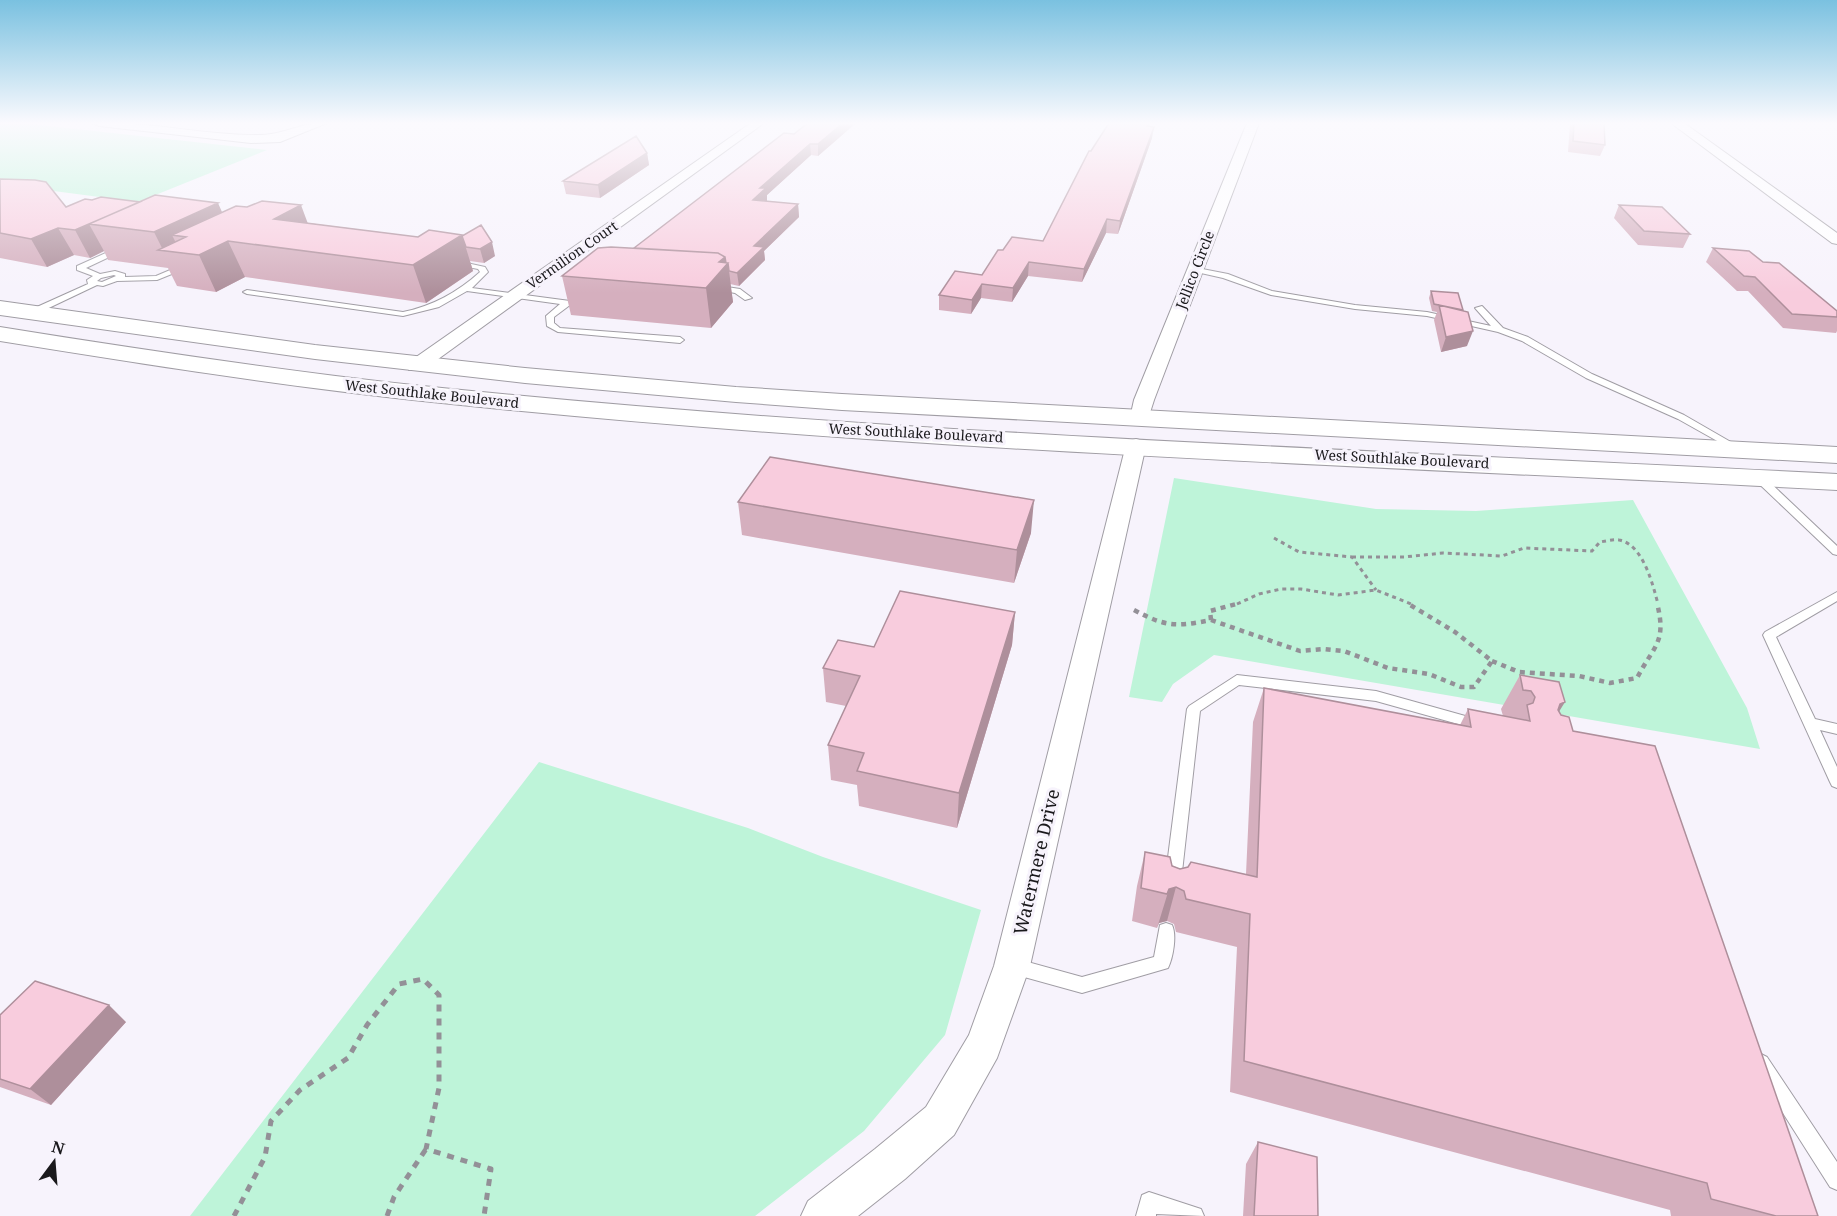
<svg xmlns="http://www.w3.org/2000/svg" width="1837" height="1216" viewBox="0 0 1837 1216" font-family="'Noto Serif',serif">
<style>
.green{fill:#bef4d9}
.lines{fill:none;stroke-linecap:round;stroke-linejoin:round}
.lane-casing{stroke:#a09da4;stroke-width:2}
.street-casing{stroke:#a09da4;stroke-width:2}
.primary-casing{stroke:#a09da4;stroke-width:2}
.path-far2{stroke:#939097;stroke-width:3;stroke-dasharray:4 4;stroke-linecap:butt}
.path-far1{stroke:#939097;stroke-width:4.5;stroke-dasharray:5 5;stroke-linecap:butt}
.path{stroke:#939097;stroke-width:5;stroke-dasharray:7 7;stroke-linecap:butt}
.lane{fill:#fff;fill-rule:evenodd}
.street{fill:#fff;fill-rule:evenodd}
.primary{fill:#fff;fill-rule:evenodd}
.wall{fill:#d5afbe}
.shaded-wall{fill:#ae8f9b}
.building{fill:#f8ccdd;stroke:#ae8f9b;stroke-width:1.5}
.labels{text-anchor:middle;stroke-width:6;stroke-linejoin:round;paint-order:stroke}
.far-street-label{font-size:14px;fill:#1a191c;stroke:#f7f3fc}
.near-street-label{font-size:18px;fill:#1a191c;stroke:#f7f3fc}
</style>
<rect width="100%" height="100%" fill="#f7f3fc"/>
<path class="green" d="M0,123h21l246,27 -129,52 -138,-18z
M1174,478l202,31 100,2 157,-11 114,208 13,41 -546,-94 -41,29 -11,18 -33,-5z
M539,762l209,66 75,29 158,53 -36,125 -81,96 -109,85h-565z"/>
<g class="lines">
<g class="lane-casing">
<path id="lane" d="M119,247h3v4l-36,17 14,6 15,-3 10,3v3l31,-1 26,-11 7,2 -32,13 -40,1 -14,5 -6,-1 -63,30h-6v-4l60,-27 -1,-4 6,-4 -16,-6v-4zM114,275l2,1 -14,6 -5,-1 4,-3z
M453,260l32,7 3,5 -16,16 98,13v4l-16,12v6l6,5 120,9 4,3 -4,3 -122,-11 -11,-6 -1,-10 14,-12 -93,-13 -28,16 -36,9 -156,-22 -4,-2 4,-2 156,22c30,-6 55,-20 77,-40l-2,-3 -25,-5z
M1192,267l36,7 44,17 83,14 72,7 64,14 -16,-18 7,-2 21,22 25,9 64,37 92,41 59,34 -5,3 -3,-1 -57,-32 -92,-41 -64,-37 -24,-9 -71,-16 -72,-7 -84,-14 -48,-17 -31,-7z
M714,285l26,4 12,9 -7,2 -10,-7 -21,-4z
M1758,474l4,1 75,71v9l-4,-1 -79,-75v-4z
M1837,592v9l-61,36 39,82 22,5v10l-17,-4 17,37v21l-5,-2 -2,-4 -67,-147 2,-3z
M1237,675l139,16 100,28 5,1 2,4 -2,4 -5,1 -100,-28 -137,-16 -39,26 -19,170 -2,5 -6,2 -6,-2 -2,-5 22,-172 2,-3z
M1166,923l6,2c5,10 1,33 -4,43l-86,25 -69,-19 -6,-2 -2,-6 2,-6 6,-2 69,19 72,-20 6,-32z
M1761,1054l6,3 70,105v28l-7,-3 -75,-118 -3,-6 3,-6z
M1149,1192l52,17 3,7 -48,-2v2h-20l6,-21z"/>
</g>
<g class="street-casing">
<path id="street" d="M93,123c54,-2 108,12 162,12 28,1 45,-13 72,-12l-47,19 -29,1 -152,-17z
M751,123h13l-341,247h-14l-2,-4 2,-4z
M1247,123h12l-105,277 -7,22h-14l-3,-4 4,-18z
M1671,123h13l153,110v11l-5,-1z
M1136,439l7,2 3,4 -116,521 -33,92 -43,77 -49,44 -47,37h-57l7,-15 67,-52 51,-42 43,-72 25,-69 132,-521 3,-4z"/>
</g>
<g class="primary-casing">
<path id="primary" d="M0,301l315,44 210,23 211,19 106,7 995,53v16l-995,-53 -106,-8 -211,-19 -210,-24 -315,-44z
M0,327c137,22 275,43 413,58 473,50 949,64 1424,89v16c-475,-25 -951,-39 -1424,-90 -138,-15 -276,-37 -413,-59z"/>
</g>
<path class="path-far2" d="M1274,538l25,14 53,5 24,33
M1352,557h52l39,-4 59,3 22,-8 68,3 8,-9c6,-1 14,-3 19,-2 24,4 34,45 39,64
M1237,604l22,-10 22,-5h20l37,6 38,-5 35,14"/>
<path class="path-far1" d="M1134,610c32,17 42,17 77,10
M1211,620l89,31 24,-2 20,2 44,17 41,6 32,13h13l18,-26 -37,-29 -48,-29
M1211,620l-1,-9 30,-8
M1492,661l27,11 60,4 31,7 27,-5c17,-33 30,-35 20,-75"/>
<path class="path" d="M234,1216l31,-59 6,-36 29,-31 48,-32 19,-33 32,-41 24,-5 16,16v93l-13,61 65,20 -7,47
M387,1216l7,-19 32,-48"/>
<use href="#lane" class="lane"/>
<use href="#street" class="street"/>
<use href="#primary" class="primary"/>
</g>
<path class="wall" d="M808,123h48l-38,33 -7,-1 -44,40v6l31,3 1,13 -35,34 1,9 -26,26 -9,-2 3,18 -22,26 -140,-13 -9,-39 72,-28 160,-114z
M1109,123h41v4l2,11 -34,96 -12,-1 -24,49 -54,-6 -16,26 -31,-4 -10,16 -32,-4v-15l43,-20 21,-25 40,-9 48,-90z
M1570,123h34l1,22 -5,11 -32,-4z
M647,153l2,12 -49,33 -34,-4 -3,-13z
M0,179l66,28 157,5 195,25 44,-1 33,20 -11,7 -14,-2 3,10 -47,32 -181,-26 -29,15 -39,-6 -9,-18 -60,-8 -4,-9 -14,7 -16,-3 -27,12 -47,-9z
M1619,205l71,29 -7,14 -45,-3 -24,-27z
M1713,248l50,14 74,49v20l-1,2 -53,-5 -35,-37h-11l-31,-29z
M1431,291l31,19 5,36 -26,6 -7,-32 3,-8 -5,-1 -3,-13z
M738,502l293,31 -17,50 -272,-48z
M1015,612l-3,33 -55,183 -98,-22 -2,-21 -26,-5 -3,-35 18,-39 -20,-4 -3,-34 51,-21z
M1520,675l39,37 14,19 245,485h-147l-1,-6 -440,-118 7,-145 -61,-15 -2,-8 -7,-3 -8,2 -2,5 -25,-7 5,-35 8,-34 35,17 66,5 7,-152 11,-34 196,37 8,-16 35,7 -2,-7z
M0,1015l126,7 -75,83 -51,-18z
M1258,1142l60,74h-75l3,-52z"/>
<path class="shaded-wall" d="M843,123h13l-38,33v-12z
M1154,127l-2,11 -34,96 2,-13z
M810,144l1,11 -44,40v6l-13,11 -1,-12 7,-12z
M647,153l2,12 -49,33 -2,-13z
M218,203l16,36 -6,2 17,36 -29,15 -17,-37 -13,-18 -14,-2 9,18 -18,-3 -9,-18z
M798,204l1,13 -35,34 1,9 -26,26 -2,-13 17,-27z
M301,205l13,35 -40,-21z
M1107,219l-1,14 -24,49 2,-13z
M89,224l15,27 -14,7 -15,-28z
M58,228l16,27 -27,12 -16,-28z
M462,235l11,36 -47,32 -13,-38z
M492,242l3,14 -11,7 -4,-14z
M725,257l3,6 5,39 -22,26 -5,-40 13,-26z
M1029,262l-1,14 -16,26 1,-14z
M982,284l-1,14 -10,16 1,-14z
M1473,331l-6,15 -26,6 5,-15z
M1034,500l-3,33 -17,50 3,-33z
M1015,612l-3,33 -55,183 2,-35z
M1565,702l-21,34 16,-32z
M1176,887l-9,34 -8,2 -2,5 12,-39z
M109,1005l17,17 -75,83 -21,-16z"/>
<path class="building" d="M808,123h35l-25,21h-8l-50,44h6l-13,12 45,4 -44,42 10,1 -27,26 -8,-2 -1,-8h-2l-1,-6 -7,-4 -84,-5 150,-115 10,1z
M1109,123h40l-2,3 7,1 -34,94 -13,-2 -23,50 -55,-7 -16,26 -31,-4 -10,16 -33,-5 16,-24 27,4 16,-25h5l9,-13 31,4 46,-90h2z
M1574,123h30l1,22 -32,-4z
M636,136l11,17 -49,32 -35,-4z
M0,179l35,1 11,2 20,25 19,-8 7,1 9,-3 39,5 -65,28 -17,-2 -27,11 -31,-6z
M155,195l63,8 -64,29 -65,-8z
M262,201l39,4 -27,14 144,18 11,-7 33,5 -49,30 -185,-24 -29,14 -41,-5 28,-13 -14,-2 64,-29 11,1z
M1619,205l43,2 28,27 -46,-3z
M481,225l11,17 -12,7 -14,-2 -4,-11z
M611,247l107,6 7,4 -6,5 9,1 -22,25 -144,-12 36,-28z
M1713,248l36,3 14,11 16,1 58,48v6l-45,-3 -37,-37 -11,-1z
M1431,291l27,2 5,17 -29,-6z
M1439,305l29,7 5,19 -27,6z
M770,457l264,43 -17,50 -279,-48z
M900,591l115,21 -56,181 -102,-22 7,-18 -36,-8 32,-69 -37,-8 15,-28 36,7z
M1520,675l39,7 6,20 -5,2 -2,6 3,5 8,2 4,14 82,15 163,470h-42l-65,-17 -4,-16 -463,-122 6,-147 -64,-15 -2,-8 -8,-4 -7,2 -2,5 -26,-6 4,-36 25,5 2,9 8,3 8,-2 3,-5 66,15 7,-189 207,39 -3,-18 62,12 -3,-16 6,-2 2,-6 -4,-6 -8,-1z
M35,981l74,24 -79,84 -30,-10v-64z
M1258,1142l59,15 1,59h-64z"/>
<linearGradient id="sky" x2="0" y2="1"><stop stop-color="#7ac1e0"/><stop offset="0.42" stop-color="#fbfafe"/><stop offset="1" stop-color="#fbfafe" stop-opacity="0"/></linearGradient>
<rect width="1837" height="293" fill="url(#sky)"/>
<g class="labels">
<g class="far-street-label">
<text transform="translate(572 255) rotate(-35)" y="5">Vermilion Court</text>
<text transform="translate(1195 270) rotate(-69)" y="5">Jellico Circle</text>
<text transform="translate(432 394) rotate(6)" y="5">West Southlake Boulevard</text>
<text transform="translate(916 433) rotate(3)" y="5">West Southlake Boulevard</text>
<text transform="translate(1402 459) rotate(3)" y="5">West Southlake Boulevard</text>
</g>
<g class="near-street-label">
<text transform="translate(1037 862) rotate(-77)" y="6">Watermere Drive</text>
</g>
</g>
<g transform="translate(54 1162) rotate(16)" stroke="#f7f3fc" stroke-width="4.5" paint-order="stroke">
<path d="M0-4.5L10 22L0 15L-10 22Z" fill="#1a191c"/>
<text y="-9" font-size="16" font-weight="bold" text-anchor="middle" fill="#1a191c">N</text>
</g>
</svg>
